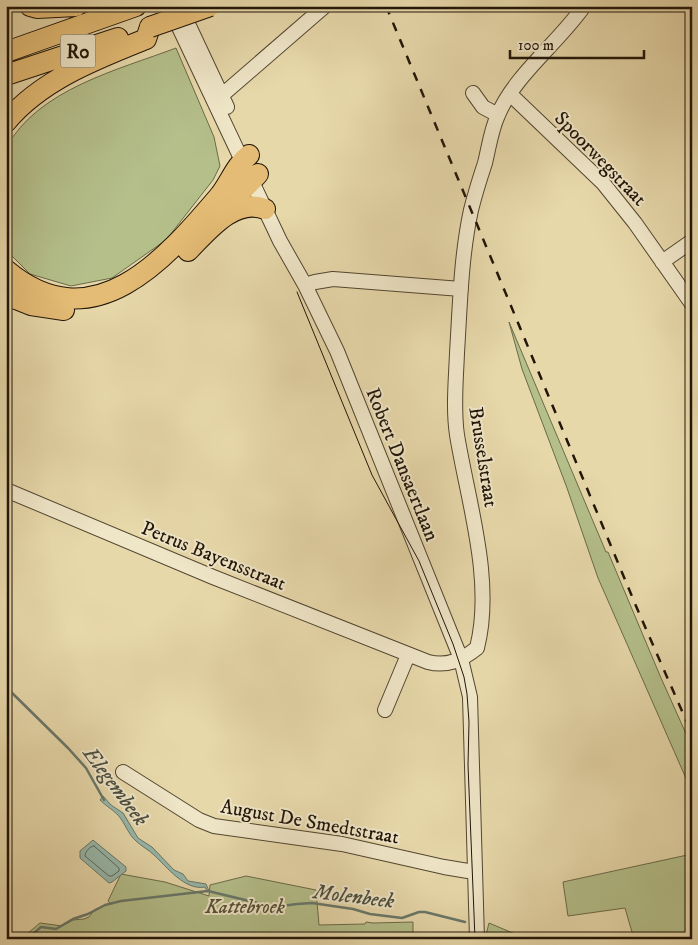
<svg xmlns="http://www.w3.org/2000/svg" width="698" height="945" viewBox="0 0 698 945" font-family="'IM FELL DW Pica',serif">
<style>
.green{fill:#b4bf8a;stroke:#6a6a49}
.water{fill:#97b9ac;stroke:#68776a}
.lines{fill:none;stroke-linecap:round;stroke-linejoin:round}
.shore{stroke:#5c675a;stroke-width:1}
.stream{stroke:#68776a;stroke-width:2.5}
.minor-casing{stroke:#524630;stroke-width:16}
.highway-casing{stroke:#211508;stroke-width:22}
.minor{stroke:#efe6c8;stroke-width:14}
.highway{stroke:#e4bc75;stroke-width:20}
.tram{stroke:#211508;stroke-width:1}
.rail{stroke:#211508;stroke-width:2.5;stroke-dasharray:9 9;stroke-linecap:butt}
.highway-bridge-casing{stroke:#211508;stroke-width:22;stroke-linecap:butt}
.highway-bridge{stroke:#e4bc75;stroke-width:20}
.labels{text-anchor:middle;stroke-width:4;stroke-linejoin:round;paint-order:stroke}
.shield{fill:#efe6c8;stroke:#5f5442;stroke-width:1}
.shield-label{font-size:19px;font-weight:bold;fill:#211508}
.street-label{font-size:20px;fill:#211508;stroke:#efe6c8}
.park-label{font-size:20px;font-style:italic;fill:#545036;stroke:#efe6c8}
.water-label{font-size:21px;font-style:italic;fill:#4a4e41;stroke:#efe6c8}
</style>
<rect width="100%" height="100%" fill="#e7d8aa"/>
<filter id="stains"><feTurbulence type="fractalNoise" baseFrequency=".004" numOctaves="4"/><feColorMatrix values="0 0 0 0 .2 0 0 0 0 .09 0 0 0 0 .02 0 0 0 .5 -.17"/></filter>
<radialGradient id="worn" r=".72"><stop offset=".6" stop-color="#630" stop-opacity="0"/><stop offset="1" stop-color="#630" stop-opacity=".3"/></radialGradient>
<path class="green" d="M176,48l38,89 6,29 -7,14 -47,60 -54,38 -41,8 -41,-12 -24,-24v-102c32,-59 112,-78 170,-100z
M509,322l97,230h2l53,126 31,69v45l-94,-214 -31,-90 -45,-119z
M692,854v85h-58l-9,-31 -57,8 -5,-34z
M121,874l44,8 44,14 1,-11 36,-9 70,14 3,35 46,-1 1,-2 7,1 40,-1v17h-91l-11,-2 -290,2 19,-16 22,3 11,-6 11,-1 5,-2 5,-7 16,-7 -2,-2z
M489,923l38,16h-42z"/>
<path class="water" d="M103,796l8,9 12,8 15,25 14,9 22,23 9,4 5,7 18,3 3,7h-2l-2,-4c-20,4 -38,-20 -51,-32 -5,-5 -13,-9 -18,-14 -8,-7 -11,-18 -18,-26 -6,-6 -12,-9 -18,-15z
M93,840l33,27v4l-14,11 -3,1 -29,-25v-7z"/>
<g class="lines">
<path class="shore" d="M94,846l25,22v3l-7,5h-3l-24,-20c0,-4 5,-10 9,-10z"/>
<path class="stream" d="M6,687l62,61 18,20 18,32
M27,939l14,-12 15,2 17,-10 15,-5 17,-9 16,-4 87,-10 66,16 23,-3 15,-1 41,6 17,5 32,4 17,-6h6l40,10"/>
<g class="minor-casing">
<path id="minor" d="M169,6l111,235 25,44 32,66 124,308 9,38 7,242
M181,9l46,98
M473,93l10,14 15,8
M510,94l93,89 32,40 57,81
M214,100l7,-4 104,-90
M662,262l30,-21
M305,285l10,-3 18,-3 128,10
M6,490l207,87 215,85c19,5 34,-2 49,-14 17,-67 -9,-146 -20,-213 -4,-27 -1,-55 0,-82 3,-48 4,-97 14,-143 4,-16 9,-32 14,-47 4,-16 6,-33 13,-48 16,-39 61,-73 86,-109
M385,710l23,-55
M123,772l76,48 15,6 128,18 102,23 30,5"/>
</g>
<g class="highway-casing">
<path id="highway" d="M30,6l7,2 39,-2
M6,52l130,-46
M6,75l112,-37
M6,122c35,-42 90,-63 140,-83l4,-12
M220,214l38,-40
M188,251c19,-19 46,-54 77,-42
M6,270c87,73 159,-10 214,-75 10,-13 16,-30 29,-40
M6,295l25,10 33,5"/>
</g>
<use href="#minor" class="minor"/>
<use href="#highway" class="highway"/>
<path class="tram" d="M297,292l75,183 47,86 34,83 11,33 3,17 2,28 -1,43 7,174"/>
<path class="rail" d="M386,6l250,600 56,128"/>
<g class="highway-bridge-casing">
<path id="highway-bridge" d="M150,27l60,-21"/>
</g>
<use href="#highway-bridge" class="highway-bridge"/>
</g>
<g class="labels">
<rect class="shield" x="60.5" y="34.5" width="35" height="33" rx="4"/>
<g class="shield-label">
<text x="78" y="58">R0</text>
</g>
<g class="street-label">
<text transform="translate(601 158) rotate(46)" y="7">Spoorwegstraat</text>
<text transform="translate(484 457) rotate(81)" y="7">Brusselstraat</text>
<text transform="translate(403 464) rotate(68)" y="7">Robert Dansaertlaan</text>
<text transform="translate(214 555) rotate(22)" y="7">Petrus Bayensstraat</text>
<text transform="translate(310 821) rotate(10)" y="7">August De Smedtstraat</text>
</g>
<g class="park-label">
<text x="245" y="913">Kattebroek</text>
</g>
<g class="water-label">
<text transform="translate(116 786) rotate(53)" y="7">Elegembeek</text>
<text transform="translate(354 896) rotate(7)" y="7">Molenbeek</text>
</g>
</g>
<rect width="698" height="945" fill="none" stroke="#e7d8aa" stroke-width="25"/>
<rect x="8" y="8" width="683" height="930" fill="none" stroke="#211508" stroke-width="2.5"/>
<rect x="12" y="12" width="673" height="920" fill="none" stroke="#211508"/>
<path d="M510 50v8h134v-8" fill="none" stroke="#211508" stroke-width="2.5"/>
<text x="518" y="50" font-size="15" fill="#211508" stroke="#efe6c8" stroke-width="4" paint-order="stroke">100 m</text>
<rect width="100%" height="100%" filter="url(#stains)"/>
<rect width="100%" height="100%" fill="url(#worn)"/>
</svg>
